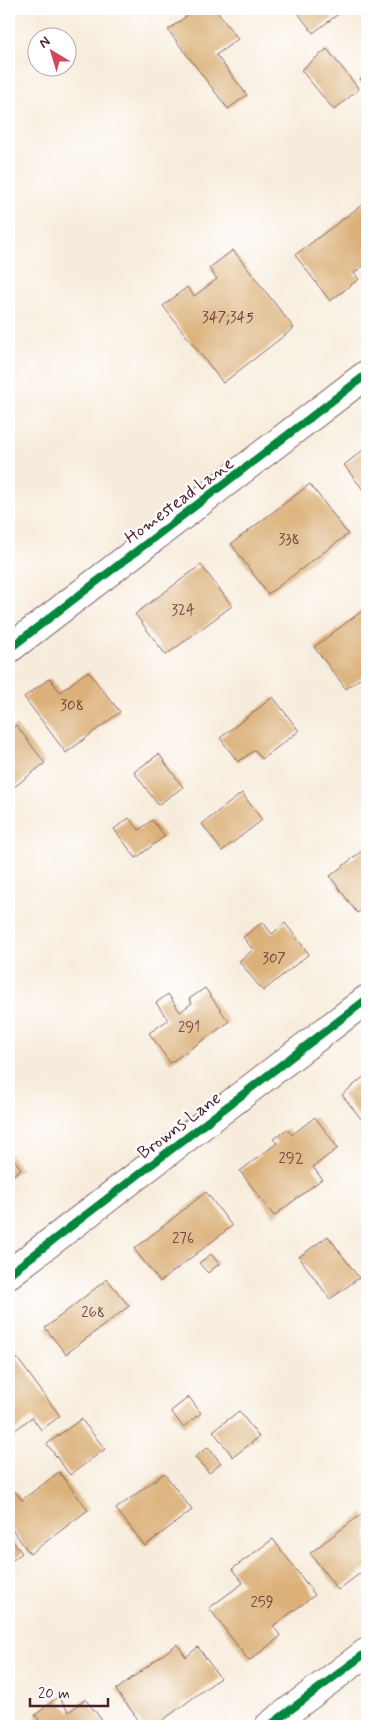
<svg xmlns="http://www.w3.org/2000/svg" width="376" height="1735" viewBox="0 0 376 1735" font-family="Mynerve,sans-serif">
<style>
.building{fill:#dbb179}
.lines{fill:none;stroke-linecap:round;stroke-linejoin:round}
.minor-casing{stroke:#876769;stroke-width:30}
.minor{stroke:#fff;stroke-width:28}
.cycleway-casing{stroke:#fff;stroke-width:11}
.cycleway{stroke:#00873e;stroke-width:8}
.labels{text-anchor:middle;stroke-width:4.5;stroke-linejoin:round;paint-order:stroke}
.number-label{font-size:15px;fill:#6e443e}
.street-label{font-size:18px;fill:#4a1f2b;stroke:#fff}
</style>
<rect width="100%" height="100%" fill="#fff"/>
<filter id="ink" filterUnits="userSpaceOnUse"><feTurbulence type="fractalNoise" baseFrequency=".02" numOctaves="2"/><feDisplacementMap in="SourceGraphic" scale="10" xChannelSelector="R" yChannelSelector="G"/><feConvolveMatrix kernelMatrix="1 2 1 2 8 2 1 2 1" color-interpolation-filters="sRGB"/></filter>
<filter id="wash" filterUnits="userSpaceOnUse"><feTurbulence type="fractalNoise" baseFrequency=".0096" numOctaves="4" result="noise"/><feDisplacementMap in="SourceGraphic" scale="20" xChannelSelector="R" yChannelSelector="G"/><feGaussianBlur stdDeviation="1.12" result="paint"/><feColorMatrix in="noise" values="0 0 0 0 0 0 0 0 0 0 0 0 0 0 0 0 0 1.4 0 .05"/><feComposite in="paint" operator="in"/></filter>
<g filter="url(#wash)">
<rect width="100%" height="100%" fill="#f7ecdb"/>
<g id="blocks">
<path class="building" d="M196,9h19l23,30 -22,16 31,40 -19,14 -60,-79z
M295,9h50l-32,24z
M327,49l32,40 -25,21 -33,-40z
M367,73v15l-7,-9z
M367,201v62l-13,10 5,6 -29,22 -35,-46z
M233,250l61,78 -71,55 -60,-77 24,-19 7,9 23,-17 -8,-11z
M367,447v48l-23,-30z
M310,484l38,50 -80,60 -37,-50z
M201,565l31,41 -66,49 -31,-41z
M367,607v66l-21,16 -32,-42z
M88,671l32,41 -54,41 -42,-56 26,-19 10,14z
M273,697l26,34 -37,28 -7,-9 -17,12 -18,-24z
M16,725l29,38 -36,28v-61z
M159,754l24,33 -25,18 -24,-33z
M242,793l20,27 -40,31 -20,-27z
M129,818l10,12 13,-10 13,16 -29,22 -22,-29z
M367,847v59l-10,7 -27,-37z
M263,922l9,12 13,-11 24,31 -46,37 -24,-30 14,-11 -10,-13z
M205,988l24,34 -59,41 -21,-30 19,-13 -12,-17 12,-9 12,18 12,-9 -3,-4z
M367,1074v52l-25,-31z
M315,1117l23,31 -25,19 9,12 -48,37 -34,-45 37,-28 -4,-4 14,-10 5,6z
M9,1153l12,16 -12,9z
M206,1192l26,34 -72,56 -26,-33z
M328,1236l31,42 -29,21 -31,-42z
M211,1254l8,10 -11,9 -9,-10z
M107,1279l22,27 -63,48 -21,-26z
M17,1358l43,58 -19,14 -9,-13 -23,18v-71z
M189,1397l12,16 -18,14 -12,-16z
M239,1411l20,26 -26,20 -20,-26z
M81,1419l24,30 -35,26 -23,-31z
M208,1447l13,16 -12,10 -14,-16z
M59,1472l29,38 -58,44 -21,-29v-30l6,-4 7,9z
M164,1473l28,37 -47,36 -29,-37z
M363,1513l4,5v50l-29,22 -28,-37z
M9,1536l13,17 -13,10z
M273,1539l42,56 -42,31 8,10 -32,25 -40,-53 34,-25 -11,-14z
M177,1644l9,13 12,-10 22,31 -65,48h-12l-27,-36z
M58,1697l11,15 16,-13 22,27h-75l7,-6 -4,-5z"/>
</g>
</g>
<g filter="url(#ink)">
<use href="#blocks" fill-opacity="0" stroke="#876769" stroke-width="1"/>
<g class="lines">
<g class="minor-casing">
<path id="minor" d="M9,649l358,-275
M9,1274l358,-275
M269,1726l98,-74"/>
</g>
<use href="#minor" class="minor"/>
<g class="cycleway-casing">
<path id="cycleway" d="M9,649l358,-275
M9,1274l358,-275
M269,1726l98,-74"/>
</g>
<use href="#cycleway" class="cycleway"/>
</g>
</g>
<g class="labels">
<g class="number-label">
<text x="228" y="322">347;345</text>
<text x="289" y="544">338</text>
<text x="183" y="615">324</text>
<text x="72" y="710">308</text>
<text x="274" y="963">307</text>
<text x="189" y="1032">291</text>
<text x="291" y="1163">292</text>
<text x="183" y="1243">276</text>
<text x="93" y="1317">268</text>
<text x="262" y="1607">259</text>
</g>
<g class="street-label">
<text transform="translate(179 500) rotate(-37)" y="6">Homestead Lane</text>
<text transform="translate(179 1125) rotate(-37)" y="6">Browns Lane</text>
</g>
</g>
<rect width="376" height="1735" fill="none" stroke="#fff" stroke-width="30"/>
<g transform="translate(52 52) rotate(322)"><circle r="24" fill="#ffffff" stroke="#b7a5aa"/>
<path d="M0-4L9 19L0 12L-9 19Z" fill="#d1495b"/>
<text y="-8" font-size="14" font-weight="bold" text-anchor="middle" fill="#4a1f2b">N</text>
</g>
<path d="M30 1698v8h78v-8" fill="none" stroke="#4a1f2b" stroke-width="2.5"/>
<text x="38" y="1698" font-size="15" fill="#4a1f2b" stroke="#ffffff" stroke-width="4" paint-order="stroke">20 m</text>
</svg>
